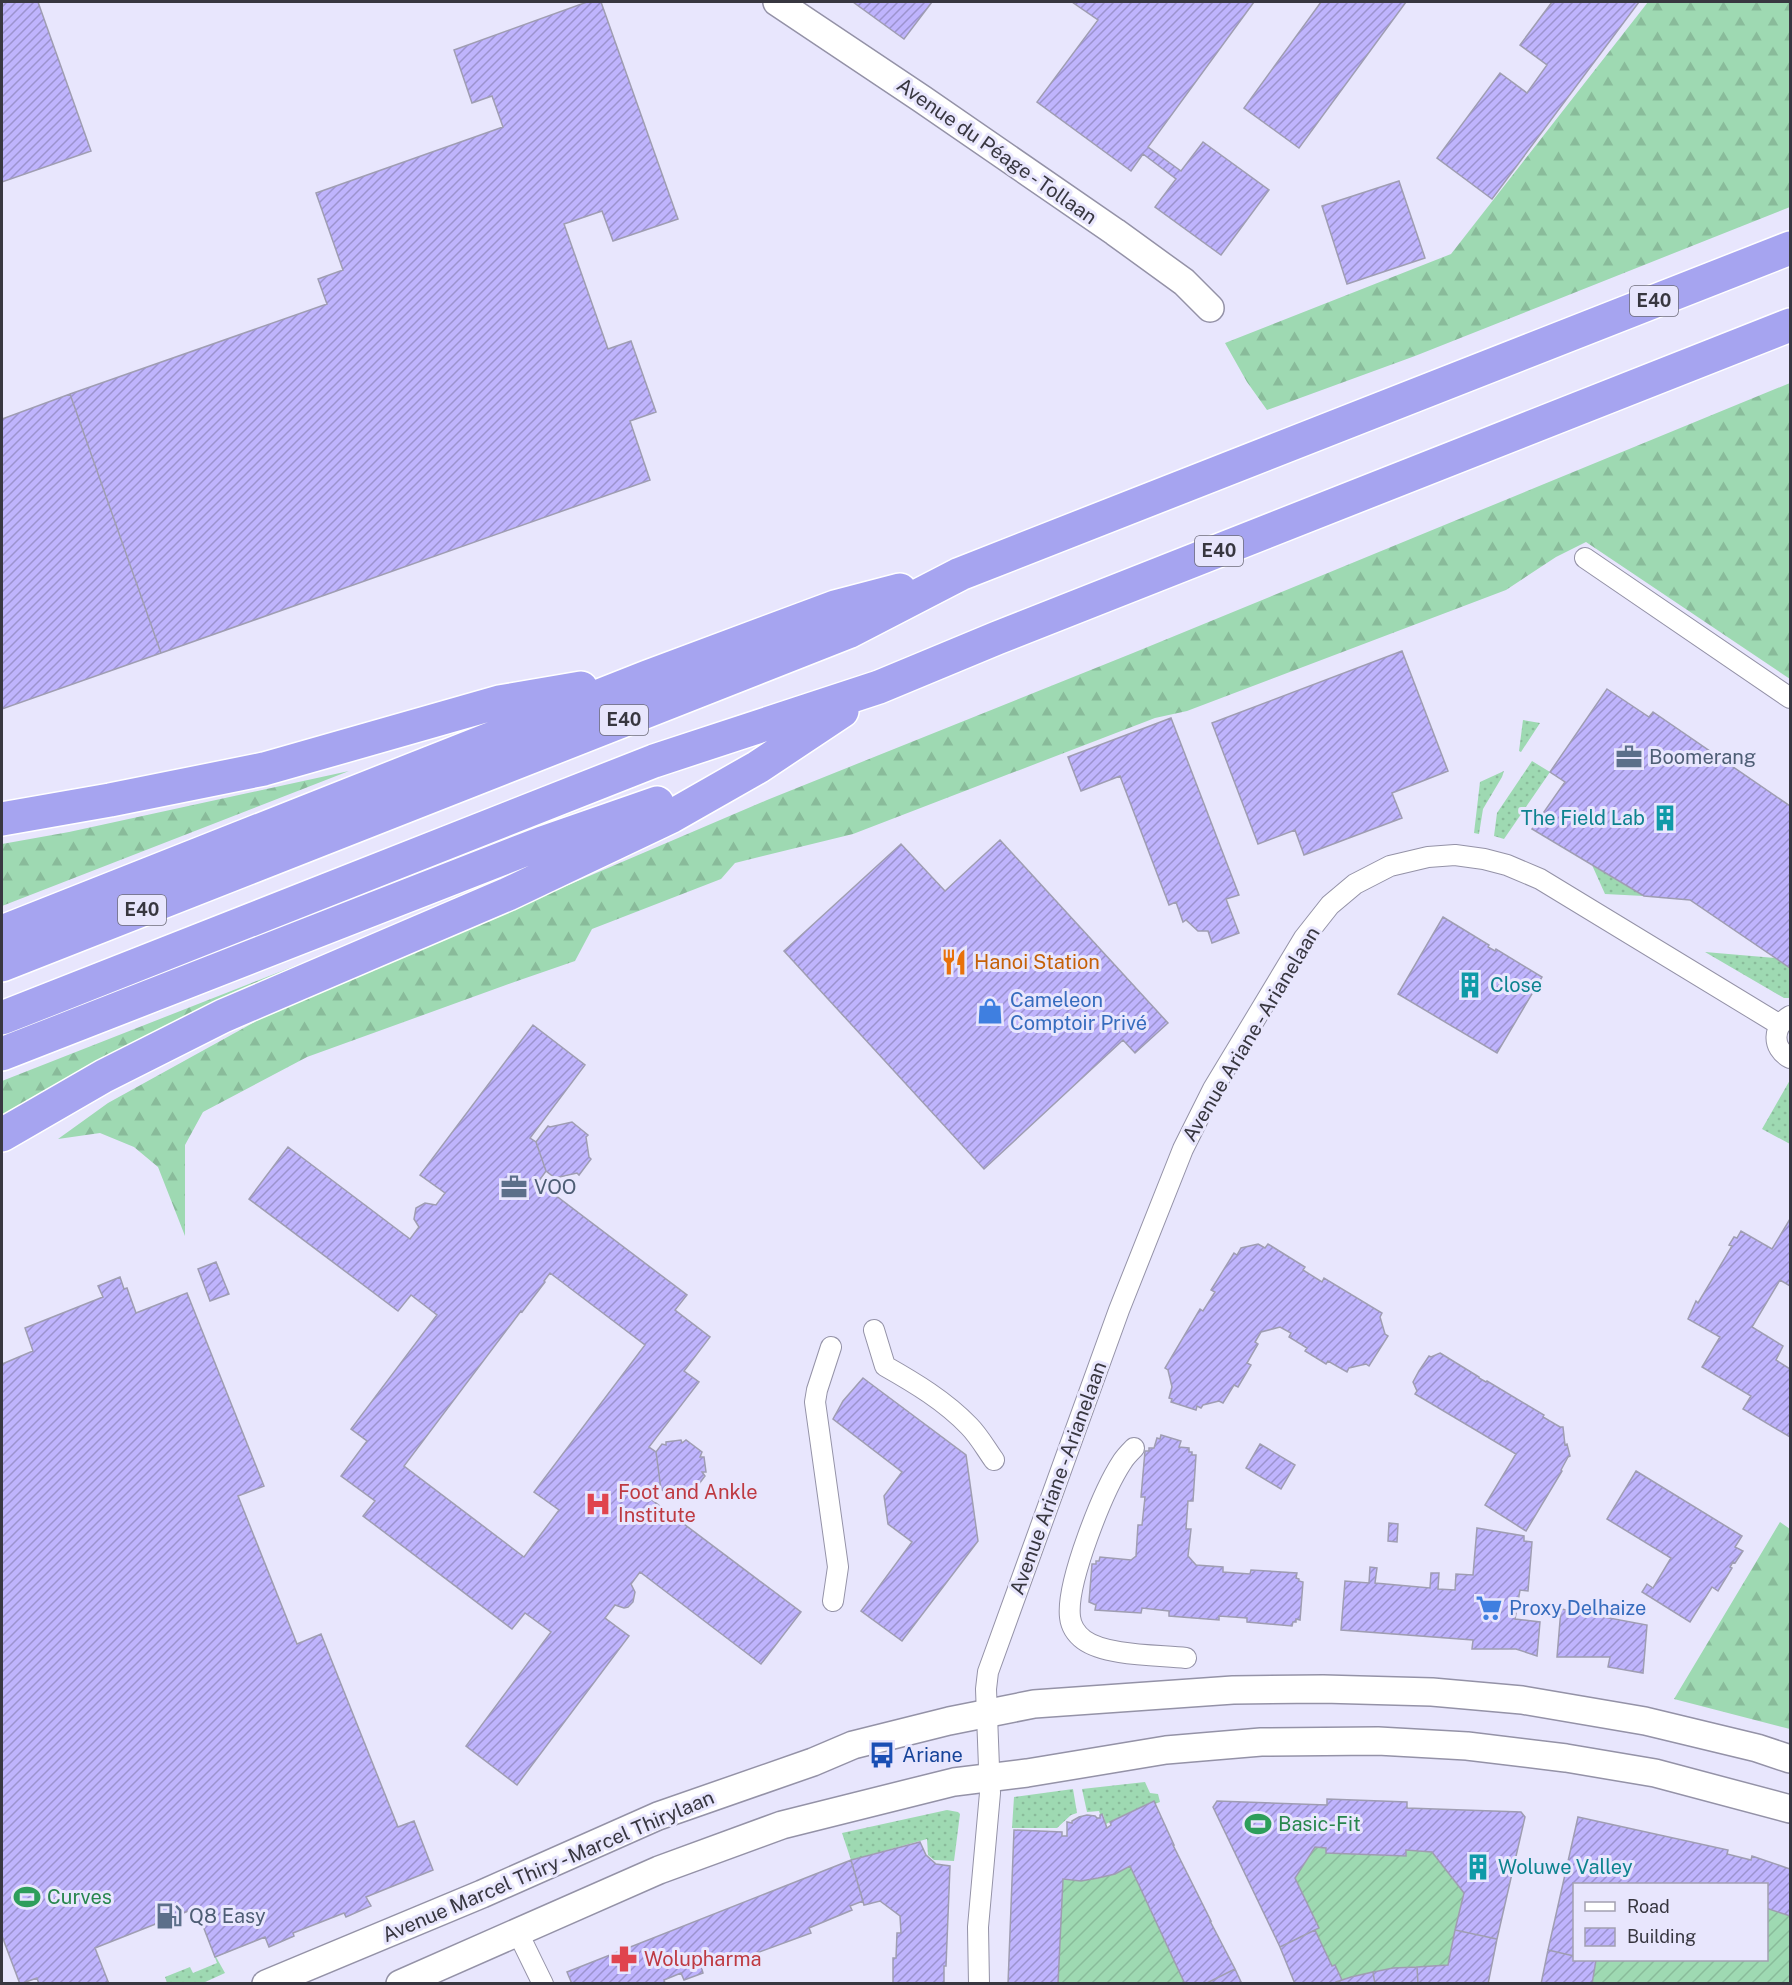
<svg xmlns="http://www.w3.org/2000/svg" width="1792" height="1985" viewBox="0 0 1792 1985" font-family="'Public Sans',sans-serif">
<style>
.grass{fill:url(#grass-dots)}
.forest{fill:url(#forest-firs)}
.garden{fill:url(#garden-furrows)}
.building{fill:url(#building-hatch);stroke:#9f9db2;stroke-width:1.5;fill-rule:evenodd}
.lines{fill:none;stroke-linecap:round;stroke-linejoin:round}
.street-casing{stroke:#9492a7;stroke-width:22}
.secondary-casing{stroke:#9492a7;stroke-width:30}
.highway-casing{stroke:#fff;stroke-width:36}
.street{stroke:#fff;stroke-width:20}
.secondary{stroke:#fff;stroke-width:27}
.highway{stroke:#a6a4f0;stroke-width:33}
.labels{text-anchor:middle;stroke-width:6;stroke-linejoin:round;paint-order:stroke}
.shield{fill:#e8e6fd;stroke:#6d6c79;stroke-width:1.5}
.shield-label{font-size:18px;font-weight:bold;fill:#383740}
.street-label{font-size:20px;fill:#383740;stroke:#e8e6fd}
.service-label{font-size:20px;fill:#4e5e75;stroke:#e8e6fd;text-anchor:start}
.culture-label{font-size:20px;fill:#0d838f;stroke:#e8e6fd;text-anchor:start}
.food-label{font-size:20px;fill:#c56008;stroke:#e8e6fd;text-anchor:start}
.shop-label{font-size:20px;fill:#366cbe;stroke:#e8e6fd;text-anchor:start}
.health-label{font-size:20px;fill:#be3a42;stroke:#e8e6fd;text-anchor:start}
.transit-label{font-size:20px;fill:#164399;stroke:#e8e6fd;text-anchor:start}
.leisure-label{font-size:20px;fill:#27864d;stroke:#e8e6fd;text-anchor:start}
</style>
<defs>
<pattern id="grass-dots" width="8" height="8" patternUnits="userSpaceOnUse" patternTransform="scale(1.5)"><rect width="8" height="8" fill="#9ed9b2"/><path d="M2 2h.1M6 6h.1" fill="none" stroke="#89bb9a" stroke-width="1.8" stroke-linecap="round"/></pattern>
<pattern id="forest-firs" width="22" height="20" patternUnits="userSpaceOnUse" patternTransform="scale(1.5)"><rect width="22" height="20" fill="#9ed9b2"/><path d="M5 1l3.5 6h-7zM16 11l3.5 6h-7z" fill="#89bb9a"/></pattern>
<pattern id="garden-furrows" width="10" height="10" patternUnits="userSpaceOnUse" patternTransform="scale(1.5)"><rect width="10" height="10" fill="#9ed9b2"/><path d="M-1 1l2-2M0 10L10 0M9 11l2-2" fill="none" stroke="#89bb9a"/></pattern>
<pattern id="building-hatch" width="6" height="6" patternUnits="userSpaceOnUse" patternTransform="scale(1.5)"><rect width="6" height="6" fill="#bfb4fd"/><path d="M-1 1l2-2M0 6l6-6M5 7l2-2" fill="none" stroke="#9c93ce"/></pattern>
</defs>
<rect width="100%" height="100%" fill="#e8e6fd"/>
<path class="grass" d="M1523,720l17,3 -19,29 -2,-1z
M1532,761l18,11 -46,67 -10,-3 3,-23z
M1504,771l-2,6 -19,32 -4,25 -5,-1 6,-51z
M1592,865l52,31 -39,-2z
M1705,952l70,6 15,10v30h-6z
M1790,1080v64l-28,-15z
M1145,1782l5,11 8,1 2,8 -5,2 -2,-3 -47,23 -3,-10h-3l-1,-3 -12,1 -5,-23z
M1073,1789l4,24 -6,2 -14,13h-45l2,-31z
M947,1810l11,2 2,2 -6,47 -20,-1 -6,-5 -1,-16 -76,21 -9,-27z
M282,1905l12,31 -25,11 -4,-10 -49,20 9,16 -22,10h-36l-2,-6 25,-10 3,6 24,-10 -11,-29z"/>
<path class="forest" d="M1648,2h142v205l-375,149 -148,54 -20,-28 -22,-39 226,-89z
M1790,383v296l-204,-137 -30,15 -50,33 -319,121 -32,7 -302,116 -118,29 -14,16 -129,50 -17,32 -55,19 -213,77 -104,55 -18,33v91l-27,-69 -24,-20 -34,-14 -42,6 50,-36 170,-94 489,-209 366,-147z
M349,771l-347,135v-62l67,-12z
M305,962l-77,35 -226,127v-43z
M1780,1522l10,7v200l-116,-30z"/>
<path class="garden" d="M1315,1847l11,1v5l80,-3 26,2 32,41 -16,72 -55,3 -51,12 -7,-15 -3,1 -17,-36 3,-2 -23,-50z
M1130,1866l55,117 -127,1 5,-105c24,2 46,-2 67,-13z
M1767,1908l23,8v67l-198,1 4,-23 -3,-1h173z"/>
<path class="building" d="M2,2h36l53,149 -89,31z
M587,2h14l77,217 -65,22 -11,-30 -38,13 44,125 23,-8 25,71 -26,9 20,59 -489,173 -91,-259 257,-90 -9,-25 25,-9 -27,-77 187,-66 -11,-31 -20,7 -18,-53z
M853,2h79l-28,37z
M1072,2h182l-106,145 33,24 22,-29 66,48 -48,65 -66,-48 21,-28 -33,-25 -12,17 -94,-69 61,-82z
M1321,2h85l-107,146 -55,-40z
M1552,2h87l-147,197 -55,-41 63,-85 27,20 20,-28 -27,-20z
M1399,181l26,77 -78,26 -25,-78z
M70,394l91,259 -159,56v-290z
M1402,651l46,120 -56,22 10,25 -98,37 -9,-25 -37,14 -46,-121z
M1607,689l42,28 4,-5 137,94v162l-100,-68 -46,-4 -112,-67 33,-47 -15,-10z
M1171,718l68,177 -13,4 13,34 -27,10 -4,-12h-10l-12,-11 -3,2 -7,-20 -7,3 -49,-129 -39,15 -13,-34z
M1000,840l168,183 -33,30 -12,-13 -139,129 -200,-218 117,-107 44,47z
M1443,917l46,28 -1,2 7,4 1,-2 46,28 -45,76 -99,-59z
M533,1025l52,40 -55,73 6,4 10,29 -8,11 149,113 -12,15 35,27 -26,34 15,11 -50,65 7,5 5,37 -9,11 149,112 -40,52 -121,-92 -9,12 4,8 -2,10 -5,5 -4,1 -9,-3 -10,13 24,18 -112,149 -51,-39 85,-114 -26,-19 -13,16 -149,-113 12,-15 -34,-25 26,-35 -16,-12 86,-114 -26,-20 -13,16 -149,-112 39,-52 122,92 9,-12 -5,-8 2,-11 9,-5 11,2 9,-12 -25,-18zM550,1273l95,72 -111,147 25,18 -35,47 -120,-91 117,-155 1,1 23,-30 -1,-1z
M572,1122l16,13 -2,2 3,20 2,2 -12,16 -2,-2 -22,5 -9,-7 -10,-29 12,-16 2,1z
M1790,1219v67l-10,-6 -28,47 31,19 -7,14 14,9v68l-47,-28 8,-13 -49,-29 18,-30 -32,-18 8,-18 2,2 34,-57 -3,-1 5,-8 3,1 4,-7 31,18z
M1258,1244l7,4 3,-4 37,23 -2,3 19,12 2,-4 58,35 -2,4 5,17 3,2 -19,30 -3,-2 -17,4 -2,4 -19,-11 -2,3 -21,-13 2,-3 -18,-11 2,-4 -11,-6 -19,5 -6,10 3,2 -11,19 4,2 -13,22 -4,-2 -11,18 -4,-2 -16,4 -2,3 -4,-2 -1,4 -25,-8 1,-3 -3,-1 3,-11 -4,-17 -3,-2 35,-59 3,2 12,-19 -4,-2 23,-37 3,2 4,-7z
M216,1262l13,32 -19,7 -12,-32z
M120,1277l4,12 3,-1 9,25 51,-20 77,193 -26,10 59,148 24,-10 77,193 16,-6 19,49 -67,27 5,9 -25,11 -2,-4 -51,20 1,3 -25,11 -4,-10 -50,20 -19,-49 -101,40 14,36h-70l-2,-6 -17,6 -18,-48v-572l31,-13 -8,-23 78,-31 -5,-11z
M1440,1353l39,24v1l7,4 1,-1 57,34 -1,2 17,10h3l2,18 2,-1 3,12 -2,1 -7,13 1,1 -36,60 -41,-26 31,-51 -101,-60 2,-3 -4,-9 6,-11 10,-15 2,1z
M863,1378l103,77 12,86 -76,100 -41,-30 51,-69 -24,-18 -4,-28 18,-24 -69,-53 10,-18z
M1161,1435l20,6 -2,6 10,1v4h3v3h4l-3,46h-5l-2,28h5l-3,27 8,9 27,2v5l27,2 1,-4 46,3 -1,5 3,1v2l4,1 -3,38 -4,-1v3h-3l-1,4 -45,-4v-4l-28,-2v4l-50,-4v-5l-27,-3 -1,5 -46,-3 1,-5 -7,-3 3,-38h4v-3h3l1,-4 31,3 5,-4 2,-31h4l3,-28h-4l4,-46h4v-3h5l3,-10 3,1z
M681,1440l1,3 4,-3 16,12 -2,5h4l2,15h-4l3,4 -12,16 -5,-1 1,3 -15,2v-3h-4l-1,2 -8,-6 -5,-37 6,-8 4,1v-3z
M1260,1444l35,21 -14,24 -35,-21z
M1636,1471l106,65 -7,11 8,4 -8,12 -2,-1 -3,5 2,1 -14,23 -6,-4 -22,35 -48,-30 5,-8 6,4 18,-30 -64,-39z
M1389,1523l9,1 -1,18 -9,-1z
M1477,1528l47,8v5l8,1 -4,49 -8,-1 -5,29 25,3 -3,34 -21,-7h-44l1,-9 -132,-10 4,-49 24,2 1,-16 7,1 -2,15 55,5 1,-15h8l-1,16 17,1 1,-16 17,1z
M1561,1609l86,16 -4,48 -35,-6 2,-10h-53z
M1327,1799l80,3v6l114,4 4,5 -28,122 -42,-9 9,-37 -32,-41 -26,-2v6l-80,-3v-5l-11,-1 -20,31 24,50 -39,19 -67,-140 4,-6 110,4z
M1154,1801l20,44h-1l38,76h-1l25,48 -30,15h-20l-55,-118 -15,8 -17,4 -17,3 -18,-2 -5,105h-50l6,-154 48,2v4h5v-14l5,1v-2l7,-4 8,-2 8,1 2,2h3v-3l2,-1 5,14 4,-3 -1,-3z
M1578,1817l150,33 -1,4 24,6 1,-4 38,13v47l-24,-8v-24h-192v72l-26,-6z
M920,1842l6,13 10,9 14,2 -4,100h-2v17l2,1h-53v-26h3l1,-25h4l-1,-17 -20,-15 -16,4 -13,-45z
M851,1860l12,41 -13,5 2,4 -43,18 2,5 -76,28 -1,-4 -14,6 -1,-4 -18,7 2,7 -19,7 -3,-7 -17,7 1,3 -2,1h-91l-5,-12z
M1315,1930l17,36 3,-1 7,15 -6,2 1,2h-42l-15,-37z
M1455,1930l42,9 -9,45h-70l-1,-17 31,-2z
M1548,1950l26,6v4h22l-4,24h-51z
M1417,1967l1,17h-43l-2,-12 20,-4z
M1235,1969l7,15h-37z
M1373,1972l2,12h-38l-1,-2 15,-5z"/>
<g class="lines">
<g class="street-casing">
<path id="street" d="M1585,558l205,140
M1790,1016c-17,10 -19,32 0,42
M874,1330l11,36c30,17 60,35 84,60 10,10 17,23 25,34
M831,1347l-14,43 -2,12 23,165 -5,34
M1134,1448c-4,4 -9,9 -12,14 -19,29 -56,121 -52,155 1,9 6,17 14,23 22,16 74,15 102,18
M518,1933l25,51
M979,1984l-1,-57 12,-134 -4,-104 2,-17 131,-362 64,-161 30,-60 91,-151 26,-33 25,-21 35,-18 38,-9 27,-2 29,4 23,6 33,14 240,146"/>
</g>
<g class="secondary-casing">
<path id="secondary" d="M777,2l145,97 193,133 69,50 26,26
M266,1984l216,-90 176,-78 155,-54 40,-17 96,-24 85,-17 199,-14 90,-1 109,3 90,8 123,21 112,27 33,11
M400,1984l259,-114 123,-45 172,-43 73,-9 139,-23 95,-8 117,-1 89,5 99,12 89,15 135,36"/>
</g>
<g class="highway-casing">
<path id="highway" d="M2,819l108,-19 154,-31 235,-67 82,-14
M2,932l645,-255 188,-70 65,-17
M2,965l846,-333 112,-58 830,-326
M2,1018l652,-257 225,-74 118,-49 793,-313
M2,1054l540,-211 115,-40
M2,1135l102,-59 119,-60 285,-122 164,-78 86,-49 84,-56"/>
</g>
<use href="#street" class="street"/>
<use href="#secondary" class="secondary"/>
<use href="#highway" class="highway"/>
</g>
<defs>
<g id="office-bare" transform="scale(2.07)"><path d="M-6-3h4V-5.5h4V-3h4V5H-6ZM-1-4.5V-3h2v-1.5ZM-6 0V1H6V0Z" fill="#5c6f8a" stroke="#e8e6fd" stroke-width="2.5" paint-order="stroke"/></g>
<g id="building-bare" transform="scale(2.07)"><path d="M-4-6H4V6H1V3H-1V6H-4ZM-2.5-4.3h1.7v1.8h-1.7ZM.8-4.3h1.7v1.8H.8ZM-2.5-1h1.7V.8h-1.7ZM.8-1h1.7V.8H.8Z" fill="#0f9aa8" stroke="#e8e6fd" stroke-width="2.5" paint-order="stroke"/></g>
<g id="restaurant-bare" transform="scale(2.07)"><path d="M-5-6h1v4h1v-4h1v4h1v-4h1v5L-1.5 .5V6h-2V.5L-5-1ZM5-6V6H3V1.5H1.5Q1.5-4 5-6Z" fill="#e8710a" stroke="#e8e6fd" stroke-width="2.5" paint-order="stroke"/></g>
<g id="shop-bare" transform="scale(2.07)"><path d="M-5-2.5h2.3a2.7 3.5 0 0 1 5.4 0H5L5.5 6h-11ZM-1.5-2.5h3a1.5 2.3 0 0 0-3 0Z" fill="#3f7fe0" stroke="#e8e6fd" stroke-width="2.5" paint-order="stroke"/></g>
<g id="hospital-bare" transform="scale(2.07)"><path d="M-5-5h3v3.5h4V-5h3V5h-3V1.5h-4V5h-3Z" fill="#e0444e" stroke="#e8e6fd" stroke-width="2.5" paint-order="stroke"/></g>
<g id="supermarket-bare" transform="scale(2.07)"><path d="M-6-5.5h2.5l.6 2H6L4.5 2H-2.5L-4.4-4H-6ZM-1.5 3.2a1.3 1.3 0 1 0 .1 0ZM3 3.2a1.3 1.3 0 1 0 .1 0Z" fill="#3f7fe0" stroke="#e8e6fd" stroke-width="2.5" paint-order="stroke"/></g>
<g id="bus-bare" transform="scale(2.07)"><path d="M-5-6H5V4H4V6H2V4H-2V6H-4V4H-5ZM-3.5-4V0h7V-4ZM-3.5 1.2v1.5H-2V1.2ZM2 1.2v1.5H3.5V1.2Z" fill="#1a4fb4" stroke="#e8e6fd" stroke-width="2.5" paint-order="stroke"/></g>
<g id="stadium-bare" transform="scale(2.07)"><path d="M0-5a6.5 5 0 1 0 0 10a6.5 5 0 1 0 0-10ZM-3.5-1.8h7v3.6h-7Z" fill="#2e9e5b" stroke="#e8e6fd" stroke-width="2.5" paint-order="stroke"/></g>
<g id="fuel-bare" transform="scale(2.07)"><path d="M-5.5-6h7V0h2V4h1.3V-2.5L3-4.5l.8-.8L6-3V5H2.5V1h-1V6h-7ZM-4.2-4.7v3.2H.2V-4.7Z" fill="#5c6f8a" stroke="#e8e6fd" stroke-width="2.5" paint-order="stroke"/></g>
<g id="pharmacy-bare" transform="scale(2.07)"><path d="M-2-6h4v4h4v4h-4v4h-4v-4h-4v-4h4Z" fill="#e0444e" stroke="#e8e6fd" stroke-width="2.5" paint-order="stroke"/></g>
</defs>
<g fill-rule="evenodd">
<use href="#office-bare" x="1629" y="757"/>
<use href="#building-bare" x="1665" y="818"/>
<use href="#restaurant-bare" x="954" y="962"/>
<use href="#building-bare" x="1470" y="985"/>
<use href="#shop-bare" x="990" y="1011"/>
<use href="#office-bare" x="514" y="1187"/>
<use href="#hospital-bare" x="598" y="1504"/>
<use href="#supermarket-bare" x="1489" y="1608"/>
<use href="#bus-bare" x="882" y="1755"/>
<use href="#stadium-bare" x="1258" y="1824"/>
<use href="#building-bare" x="1478" y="1867"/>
<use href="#stadium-bare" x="27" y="1897"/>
<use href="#fuel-bare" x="169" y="1916"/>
<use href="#pharmacy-bare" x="624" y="1959"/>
</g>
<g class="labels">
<g class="shield">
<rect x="1630" y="286" width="48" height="30" rx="4.5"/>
<rect x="1195" y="536" width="48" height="30" rx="4.5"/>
<rect x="600" y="705" width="48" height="30" rx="4.5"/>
<rect x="118" y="895" width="48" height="30" rx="4.5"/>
</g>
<g class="shield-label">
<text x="1654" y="307">E40</text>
<text x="1219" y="557">E40</text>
<text x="624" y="726">E40</text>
<text x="142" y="916">E40</text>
</g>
<g class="street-label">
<text transform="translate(997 151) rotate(35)" y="7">Avenue du Péage - Tollaan</text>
<text transform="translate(1251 1034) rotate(-59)" y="7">Avenue Ariane - Arianelaan</text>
<text transform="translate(1058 1478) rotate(-70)" y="7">Avenue Ariane - Arianelaan</text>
<text transform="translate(548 1866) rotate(-23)" y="7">Avenue Marcel Thiry - Marcel Thirylaan</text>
</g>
<g class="service-label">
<text x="1649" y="764">Boomerang</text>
<text x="534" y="1194">VOO</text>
<text x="189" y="1923">Q8 Easy</text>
</g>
<g class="culture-label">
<text x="1645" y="825" text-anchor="end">The Field Lab</text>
<text x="1490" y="992">Close</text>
<text x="1498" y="1874">Woluwe Valley</text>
</g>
<g class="food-label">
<text x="974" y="969">Hanoi Station</text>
</g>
<g class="shop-label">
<text x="1010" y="1007">Cameleon<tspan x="1010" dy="23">Comptoir Privé</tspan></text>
<text x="1509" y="1615">Proxy Delhaize</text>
</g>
<g class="health-label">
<text x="618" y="1499">Foot and Ankle<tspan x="618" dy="23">Institute</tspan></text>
<text x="644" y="1966">Wolupharma</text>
</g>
<g class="transit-label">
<text x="902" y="1762">Ariane</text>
</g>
<g class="leisure-label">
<text x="1278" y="1831">Basic-Fit</text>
<text x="47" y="1904">Curves</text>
</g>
</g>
<rect width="1792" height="1985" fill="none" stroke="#383740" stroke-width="6"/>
<rect x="1573" y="1883" width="195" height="78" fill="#e8e6fd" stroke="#a2a0b1" stroke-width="1.5"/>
<rect x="1585" y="1902" width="30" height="9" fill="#ffffff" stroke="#a2a0b1" stroke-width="1.5"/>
<text x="1627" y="1913" font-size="18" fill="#383740">Road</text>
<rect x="1585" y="1928" width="30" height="18" fill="url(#building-hatch)" stroke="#a2a0b1" stroke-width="1.5"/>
<text x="1627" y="1943" font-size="18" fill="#383740">Building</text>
</svg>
